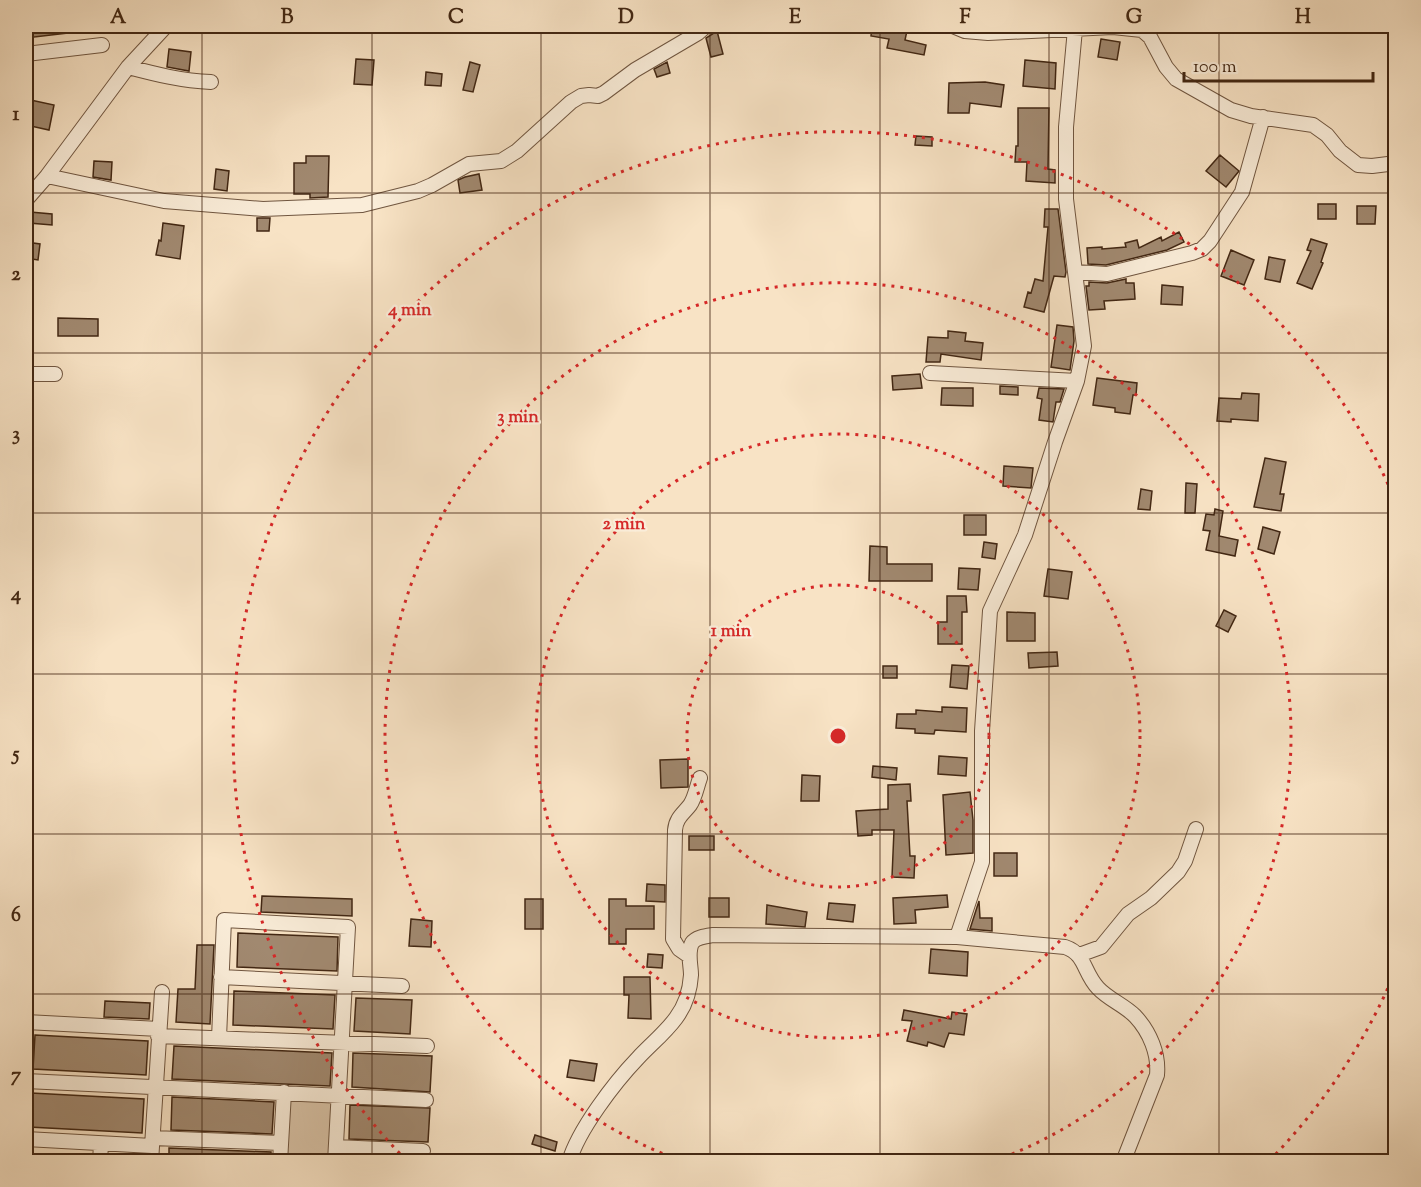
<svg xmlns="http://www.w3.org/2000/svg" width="1421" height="1187" viewBox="0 0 1421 1187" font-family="'Sorts Mill Goudy',serif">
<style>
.green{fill:#d9c3a7;stroke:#8e755d;stroke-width:1.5}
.building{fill:#a18970;stroke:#422713;stroke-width:1.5}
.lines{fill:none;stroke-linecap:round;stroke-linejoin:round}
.minor-casing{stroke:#705640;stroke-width:16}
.minor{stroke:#faedd9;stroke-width:14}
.grid{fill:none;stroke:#422713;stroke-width:1.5;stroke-opacity:0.55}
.ring{fill:none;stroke:#d62828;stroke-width:3;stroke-dasharray:3 6}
.centre{fill:#d62828;stroke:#faedd9;stroke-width:3}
.ring-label{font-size:18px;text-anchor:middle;font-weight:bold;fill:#d62828;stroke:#faedd9;stroke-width:4.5;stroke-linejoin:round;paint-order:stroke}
.neatline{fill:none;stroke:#422713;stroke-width:2}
.grid-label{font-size:20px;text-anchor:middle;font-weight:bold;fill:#422713}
</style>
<rect width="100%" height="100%" fill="#f8e3c5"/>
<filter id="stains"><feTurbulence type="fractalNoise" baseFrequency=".00333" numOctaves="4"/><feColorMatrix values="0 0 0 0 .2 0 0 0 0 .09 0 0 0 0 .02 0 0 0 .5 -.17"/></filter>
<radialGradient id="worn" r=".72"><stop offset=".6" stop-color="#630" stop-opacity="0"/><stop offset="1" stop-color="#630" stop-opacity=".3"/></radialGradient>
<path class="green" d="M288,1097l46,3 -3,61 -46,1z"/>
<path class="building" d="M26,26h49l1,6 -50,6z
M872,26h36l-3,14 21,5 -2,10 -37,-7 2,-9 -18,-3z
M717,31l6,23 -12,3 -5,-19z
M1101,39l19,3 -3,18 -19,-3z
M169,49l22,3 -2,19 -22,-4z
M356,59l18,1 -2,25 -18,-1z
M1025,60l31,3 -1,26 -32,-3z
M470,62l10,3 -7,27 -10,-2z
M667,62l3,11 -13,4 -3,-8z
M426,72l16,2 -1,12 -16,-1z
M985,82l19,3 -3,22 -31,-4 -1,10h-21l1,-30z
M26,99l28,6 -5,25 -23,-5z
M1018,108h31l-1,61 7,1v13l-29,-2 1,-19h-12l1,-16h2z
M916,136l16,1v9l-17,-1z
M1220,155l19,16 -13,16 -20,-16z
M306,156h23l-1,41 -18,1v-4h-16v-31h12z
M94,161l18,1 -1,18 -18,-3z
M216,169l13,2 -2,20 -13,-2z
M479,174l3,16 -22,3 -2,-13 7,-3z
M1318,204h18v15h-18z
M1357,206h19l-1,18h-18z
M1045,209h13l8,63 -1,5 -11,-1 -10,36 -20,-5 4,-15 3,1 4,-14 8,2 5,-54h-4z
M30,212l22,2v11l-23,-2z
M257,218h13l-1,13h-12z
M163,223l21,3 -4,33 -24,-4 3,-15 2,1z
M1179,232l5,10 -17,8 -61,15 -18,-1 -1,-16 15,-1v2l24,-2 -1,-4 12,-3 2,8 22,-11 1,4z
M1311,239l16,5 -6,18 2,1 -11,26 -15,-6 14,-32 -4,-1z
M26,242l14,2 -2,16 -12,-2z
M1231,250l23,10 -10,25 -23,-9z
M1269,257l16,3 -5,22 -15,-3z
M1126,279v4h8l1,16 -31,2 1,8 -16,1 -3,-24h3v-4l18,1z
M1162,285l21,2 -1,18 -21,-1z
M58,318l40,1v17h-40z
M1057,325l16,2 1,14 -4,29 -19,-3z
M948,331l18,2 -1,8 18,2 -2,17 -40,-6 -1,8h-14l2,-25 20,1z
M920,374l2,14 -29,2 -1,-14z
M1097,378l40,5 -1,12h-3l-3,19 -15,-2v-4l-22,-3z
M1000,386l18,1v8l-18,-1z
M942,388h31v18l-32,-1z
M1039,388l25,1 -4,13h-4l-3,20 -14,-2 3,-21 -5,-1z
M1242,393l17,1 -1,27 -27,-2v3l-14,-1 2,-23 22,1z
M1265,458l21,4 -6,32h4l-3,17 -27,-4z
M1004,466l29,2 -2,20 -28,-2z
M1186,483l11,1 -2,29h-10z
M1141,489l11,2 -2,19 -12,-1z
M1215,509l8,2 -4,25 19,4 -3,16 -29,-6 4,-19 -7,-1 3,-16 8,1z
M964,515h22v20h-22z
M1263,527l17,5 -6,22 -16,-5z
M984,542l13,2 -2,15 -13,-2z
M870,546l17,1v17h45v17h-63z
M959,568l21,1 -2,21 -20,-1z
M1048,569l24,3 -4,27 -24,-3z
M947,596h19l1,16h-5v32h-24v-22h9z
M1224,610l12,6 -8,16 -12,-6z
M1007,612l28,1v28h-28z
M1057,652l1,14 -29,2 -1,-15z
M952,665l17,1 -2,23 -17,-2z
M883,666h14v12h-14z
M942,707l25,1 -1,24 -31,-2 -1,4 -19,-1v-4l-19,-1 1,-14h19v-4l26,2z
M939,756l28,2 -1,18 -28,-2z
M688,759v28l-27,1 -1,-28z
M873,766l24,2 -1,12 -24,-3z
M802,775l18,1 -1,25h-18z
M910,784l1,17h-4l3,55h5l-1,22 -22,-1 2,-47h-22v5l-14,1 -2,-25 32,-2v-24z
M970,792l3,28v33l-27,2 -3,-60z
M689,836h25v14h-25z
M994,853h23v23h-23z
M647,884l18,1v17l-19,-1z
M947,895l1,12 -33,3 1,13 -22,1 -1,-26z
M262,896l90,3v17l-91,-4z
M709,898h20v19h-20z
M525,899h18v30h-18z
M609,899h17v7h28v23h-28v15h-17z
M979,901l1,17h12v13l-22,-2z
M829,903l26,2 -2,17 -26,-3z
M767,905l40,7 -2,15 -39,-3z
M411,919l21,2 -1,26 -22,-1z
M238,933l100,4 -1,34 -100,-4z
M197,945h17l-4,79 -34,-2 2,-33h17z
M931,949l37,3 -1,24 -38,-3z
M648,954l15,1 -1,13 -15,-1z
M624,977h26l1,42 -23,-1 1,-23h-5z
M234,991l101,4 -2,34 -100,-4z
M356,998l56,2 -2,34 -56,-3z
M105,1001l45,2 -1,16 -45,-2z
M904,1010l47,9 1,-7 15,2 -3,21 -15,-2 -5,14 -16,-5 -1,4 -20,-5 5,-20 -10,-1z
M35,1035l113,6 -2,34 -113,-6z
M174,1046l158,7 -2,33 -158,-7z
M353,1053l79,3 -2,36 -78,-5z
M570,1060l27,4 -3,17 -27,-4z
M31,1093l113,6 -2,34 -113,-6z
M172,1097l102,5 -2,32 -101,-4z
M350,1105l80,3 -2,34 -79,-3z
M535,1135l22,7 -2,9 -23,-7z
M169,1148l102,4v9h-102z
M348,1157l68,3v1h-68z"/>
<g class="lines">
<g class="minor-casing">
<path id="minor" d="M953,26l12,5 23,2 125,-6 29,3 8,7 16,30 10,12 55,31 20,6 62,9 14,10 13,16 18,14 14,1 24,-3
M26,54l76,-9
M128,67c27,7 54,14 83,15
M47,176l117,25 99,8 99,-4 56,-14 14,-6 37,-21 32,-3 16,-10 54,-49 10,-6 8,-1 9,1 6,-3 31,-23 63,-37 8,-7
M26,200l21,-24 81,-109 38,-41
M1075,272l-9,-73v-72l9,-98
M930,373l147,8
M26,374h29
M957,937l108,10c21,7 18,25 33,41 10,11 26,17 37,28 15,16 24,38 22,59l-34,87
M1079,955l22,-8 27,-33 23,-16 27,-26 7,-11 11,-32
M689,956l-10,-7 -6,-10 2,-109c1,-12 8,-16 15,-25 5,-7 7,-19 10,-27
M221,977l181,9
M26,1022l133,7
M158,1036l269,10
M219,1038l5,-118 124,7 -13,235
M26,1081l400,19
M153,1138l128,5
M26,1139l126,7
M336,1147l87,4
M100,1162l1,-18
M151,1162l11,-170
M280,1162l4,-70
M569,1162c9,-32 46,-80 69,-104 12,-13 27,-25 38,-40 9,-12 14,-27 15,-43 0,-10 -4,-22 1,-32 4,-6 14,-7 21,-8l244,2 25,-75v-131l8,-120 35,-76 30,-93 22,-61 7,-35 -9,-74 32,2 85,-21 10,-4 8,-8 32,-49 21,-75"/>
</g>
<use href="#minor" class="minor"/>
</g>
<path class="grid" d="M202,26v1136M372,26v1136M541,26v1136M710,26v1136M880,26v1136M1049,26v1136M1219,26v1136M26,193h1370M26,353h1370M26,513h1370M26,674h1370M26,834h1370M26,994h1370"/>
<g class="ring">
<circle cx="838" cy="736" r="151"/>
<circle cx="838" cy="736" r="302"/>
<path d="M679 1160A453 453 0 1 1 997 1160"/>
<path d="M1395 972A605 605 0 0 1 1270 1160M406 1160A605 605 0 1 1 1395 500"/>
</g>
<circle cx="838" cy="736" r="9" class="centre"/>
<g class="ring-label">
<text x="410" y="315">4 min</text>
<text x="518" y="422">3 min</text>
<text x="624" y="529">2 min</text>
<text x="731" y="636">1 min</text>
</g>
<rect width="1421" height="1187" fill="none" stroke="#f8e3c5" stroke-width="66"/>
<path d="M1184 72v9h189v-9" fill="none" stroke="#422713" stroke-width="3"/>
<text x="1193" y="72" font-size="18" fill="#422713" stroke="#faedd9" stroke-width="4.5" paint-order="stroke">100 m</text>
<rect x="33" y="33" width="1355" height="1121" class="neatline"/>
<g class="grid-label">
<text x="118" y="23">A</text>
<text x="287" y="23">B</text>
<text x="456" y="23">C</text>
<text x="626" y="23">D</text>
<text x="795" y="23">E</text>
<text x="965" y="23">F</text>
<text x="1134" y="23">G</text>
<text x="1303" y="23">H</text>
<text x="16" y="120">1</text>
<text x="16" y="280">2</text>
<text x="16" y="440">3</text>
<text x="16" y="600">4</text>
<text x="16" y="760">5</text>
<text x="16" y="921">6</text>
<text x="16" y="1081">7</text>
</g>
<rect width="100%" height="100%" filter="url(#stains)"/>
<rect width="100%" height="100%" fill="url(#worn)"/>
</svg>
